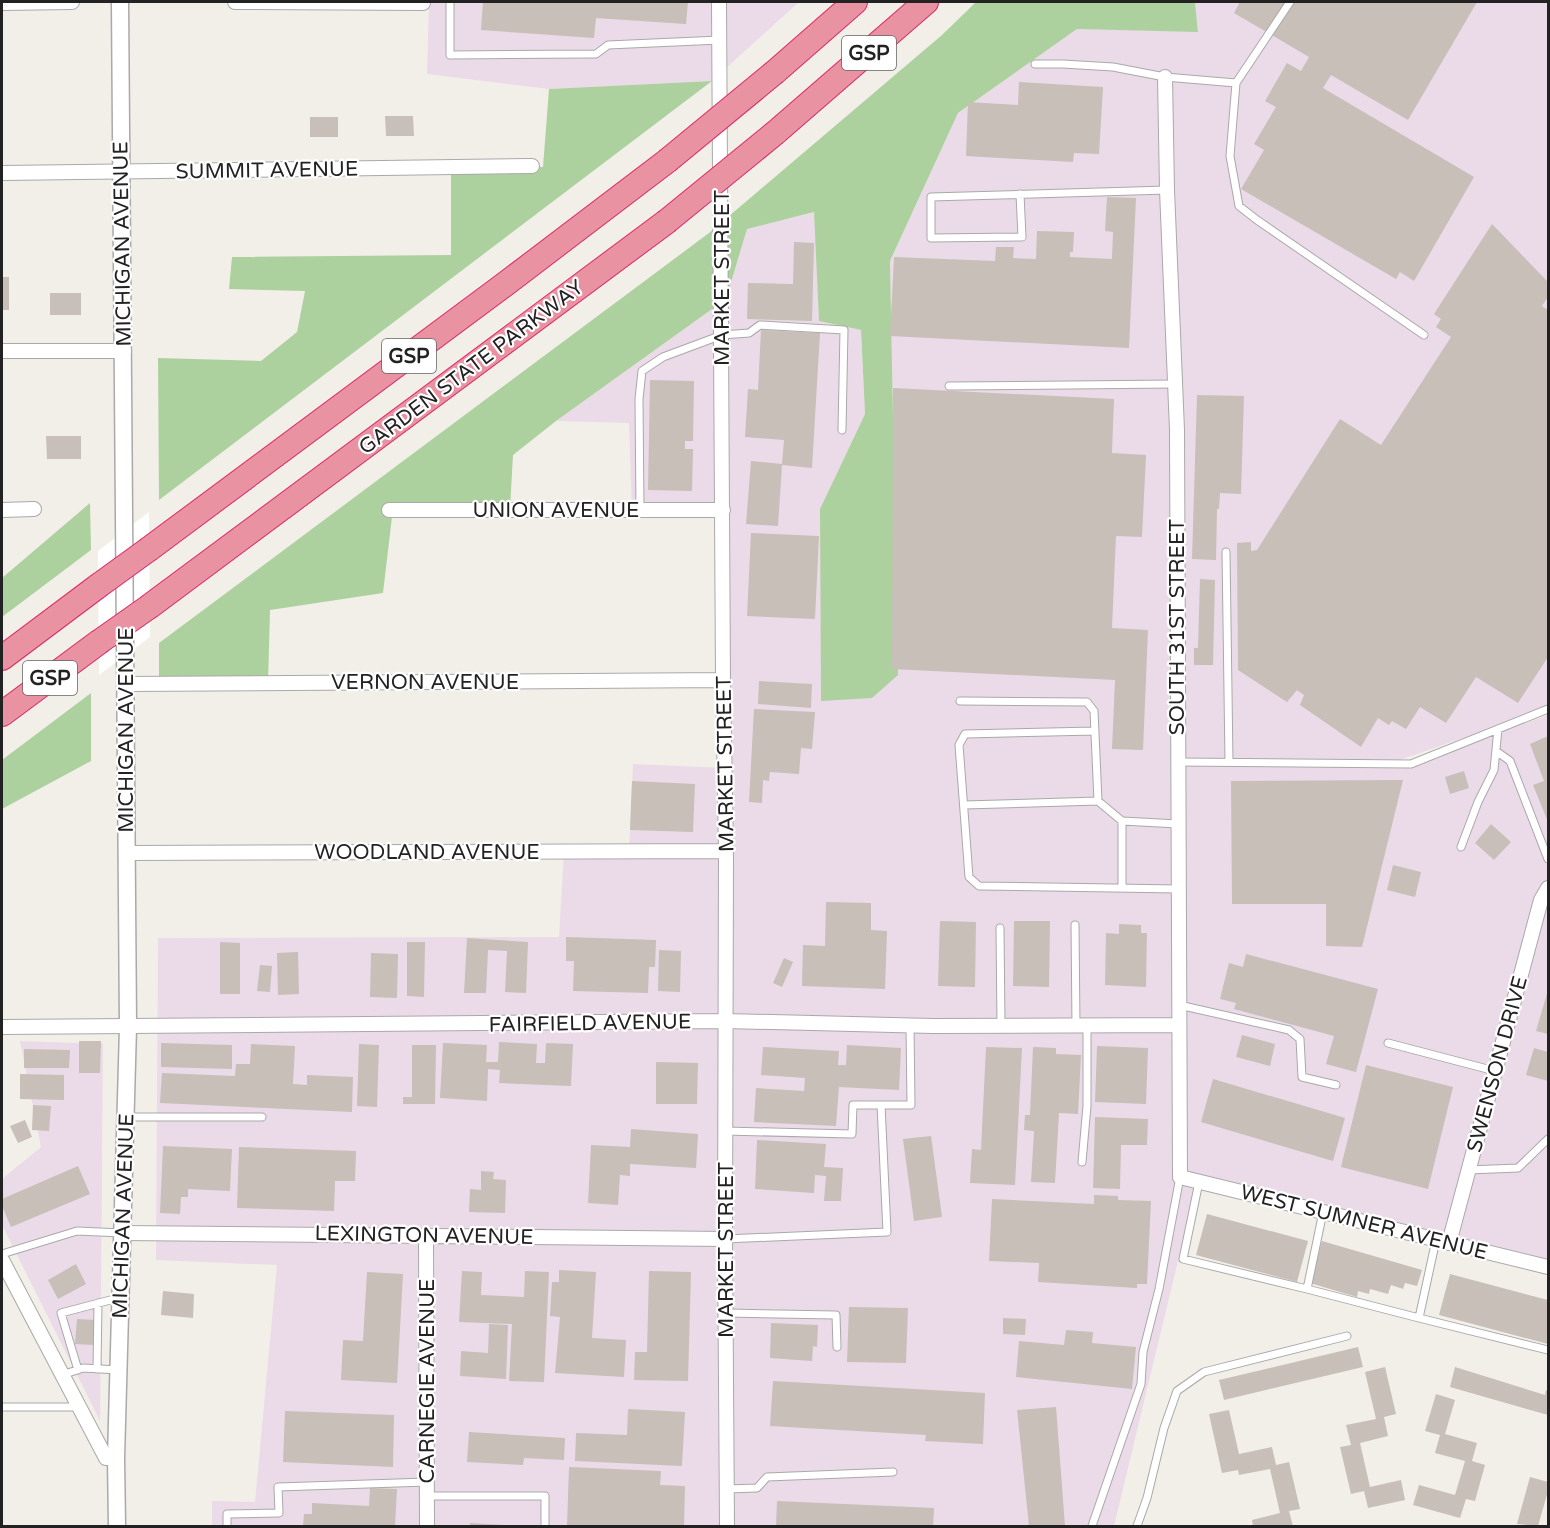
<svg xmlns="http://www.w3.org/2000/svg" width="1550" height="1528" viewBox="0 0 1550 1528" font-family="'Varela Round',sans-serif">
<style>
.industrial{fill:#ebdbe8}
.forest{fill:#add19e}
.pier{fill:#fff}
.building{fill:#c7bfb8}
.lines{fill:none;stroke-linecap:round;stroke-linejoin:round}
.service-casing{stroke:#a9a9a9;stroke-width:9}
.minor-casing{stroke:#a9a9a9;stroke-width:16}
.tertiary-casing{stroke:#a9a9a9;stroke-width:19}
.motorway-casing{stroke:#dc2a67;stroke-width:26}
.service{stroke:#fff;stroke-width:7}
.minor{stroke:#fff;stroke-width:14}
.tertiary{stroke:#fff;stroke-width:16}
.motorway{stroke:#e892a2;stroke-width:24}
.motorway-bridge-casing{stroke:#dc2a67;stroke-width:26;stroke-linecap:butt}
.motorway-bridge{stroke:#e892a2;stroke-width:24}
.labels{text-anchor:middle;stroke-width:4.5;stroke-linejoin:round;paint-order:stroke}
.shield{fill:#fff;stroke:#646464;stroke-width:1.5}
.shield-label{font-size:20px;font-weight:bold;fill:#222}
.street-label{font-size:21px;fill:#222;stroke:#fff}
</style>
<rect width="100%" height="100%" fill="#f2efe9"/>
<path class="industrial" d="M429,2h370l-87,79 -163,8 -122,-15z
M1195,2h353v706l-151,53 23,2 128,-48v544l-349,-85 -85,352h-902v-25l43,1 22,-237 -121,-5 2,-322 401,-1 5,-85 65,-1 4,-87 93,4v-258l-94,2 -3,-89 -73,-2 170,-122 21,-70 68,-17 4,109 42,9 4,84 -45,95 78,166 -8,-414 68,-148 119,-84 121,2z
M20,1041l83,3 -3,377 -98,-196v-46l39,-32z"/>
<path class="forest" d="M976,2h219l3,30 -121,-3 -119,84 -68,148 8,414 -26,23 -51,3 -1,-192 45,-95 -4,-84 -42,-9 -5,-109 -67,17 -21,70 -170,122 -43,34 -3,54 -118,8 -9,76 -113,17 -2,74 -109,5v-46l550,-410 233,-198z
M712,81l-553,419 -1,-142 103,3 36,-29 8,-41 -76,-2 3,-32 219,-2v-86l92,-2 6,-78z
M90,503l1,47 -89,67v-39z
M91,693v68l-89,48v-49z"/>
<path class="pier" d="M149,512l1,125 -51,38 -1,-124z"/>
<path class="building" d="M483,2h205l-2,22 -90,-6 -2,20 -113,-8z
M1240,2h237l-69,118 -77,-45 -8,13 151,89 -60,104 -14,-9 -4,7 -155,-90 23,-39 -10,-6 22,-37 -11,-6 22,-38 14,8 8,-14 -75,-44z
M1019,82l84,5 -4,67 -25,-1 -1,9 -107,-6 2,-54 50,3z
M385,116h28l1,20h-28z
M310,117h28v20h-28z
M1107,197l29,1 -7,150 -239,-12 4,-79 101,4 1,-14h18l-1,11 23,1 1,-28 37,1 -1,20h-3v5l42,2 1,-27 -8,-1z
M1492,224l56,58v15l-6,9 6,4v347l-30,46 -42,-26 -30,46 -26,-16 -14,22 -14,-8 -3,4 -11,-7 -17,29 -61,-42 4,-10 -7,-5 -10,12 -49,-32 -1,-127 14,-1v9l6,-1 83,-131 41,26 70,-108 -15,-10 5,-8 -7,-5z
M794,242l20,1 -2,78 -65,-2 1,-36 45,1z
M2,277h7v33h-7z
M50,293h31v22h-31z
M761,330l59,3 -8,135 -30,-3 -4,61 -32,-2 5,-63 31,3 2,-24 -39,-3 3,-48 10,1z
M650,380l44,1 -1,60h-8v8h8l-1,42 -44,-1z
M893,388l221,11 -2,54 34,2 -4,82 -26,-1 -4,92 36,2 -5,120 -31,-1 3,-69 -223,-11z
M1197,395l47,1 -3,98 -21,-1 -1,16h-2l-1,51 -24,-1z
M46,436h35v23h-34z
M751,533l68,3 -4,83 -68,-3z
M1200,579l15,1 -2,85h-19v-17h4z
M759,681l53,3 -1,24 -53,-4z
M754,709l61,3 -3,37 -11,-1 -2,26 -29,-2 -1,9 -6,-1 -1,23 -13,-1z
M1548,736v86l-15,-37 11,-4 -14,-37z
M1464,771l5,17 -19,6 -5,-17z
M1403,780l-41,167 -36,-1v-42h-94l-1,-123z
M632,781l63,3 -2,48 -63,-2z
M1491,824l20,18 -17,18 -19,-17z
M1393,865l28,7 -6,25 -28,-7z
M826,902l45,1v27l16,1 -2,58 -83,-3 1,-41 22,1z
M940,921l36,1 -1,65 -37,-1z
M1014,921h36l-1,66 -36,-1z
M1119,924l22,1v8h6l-1,54 -41,-2 1,-52 13,1z
M566,937l90,3 -1,27h-6l-1,26 -75,-2 1,-30h-8z
M467,938l61,4 -2,51 -21,-1 2,-41 -19,-1 -2,43h-22z
M220,942l20,1v51h-20z
M407,942h18l-1,55 -17,-1z
M659,950l22,1 -1,41 -22,-1z
M298,952l1,42 -21,1 -1,-42z
M371,953l27,1 -1,44 -27,-1z
M1246,954l132,35 -22,83 -30,-8 8,-28 -100,-27 2,-6 -16,-4 9,-36 14,4z
M784,958l9,4 -11,25 -9,-4z
M260,965l12,1 -2,26 -13,-1z
M1548,990v44l-12,-3z
M1242,1035l33,9 -5,22 -34,-9z
M79,1041h22l-1,32h-21z
M499,1042l38,2 -1,19h9l1,-20 27,1 -2,42 -72,-3 1,-13 -12,-1 -1,32 -47,-3 3,-55 44,2 -1,17h12z
M161,1043l71,2v24l-71,-2z
M251,1044l44,2 -2,38 14,1v-10l46,2 -1,35 -192,-9 2,-30 73,3 1,-12h14z
M359,1044l20,1 -2,62 -20,-1z
M412,1045h24l-1,59h-32v-7h9z
M847,1045l54,3 -2,42 -60,-3 -3,39 -82,-4 2,-34 48,3 1,-13 -44,-3 2,-28 76,4 -1,14h8z
M1097,1046l51,2 -2,56 -51,-2z
M986,1047l36,1 -7,137 -45,-2 2,-34 9,1z
M1033,1047l23,1v6l25,1 -3,59 -19,-1 -4,70 -24,-1 3,-51 -10,-1 1,-15h5z
M1534,1048l14,4v29l-22,-6z
M24,1049l46,1 -1,18h-45z
M656,1062l42,1 -1,41h-41z
M1366,1065l87,22 -25,102 -87,-22z
M20,1074l44,1v25l-44,-1z
M1213,1079l132,39 -12,43 -132,-39z
M33,1105l18,1 -2,25 -17,-1z
M1095,1117l53,2 -1,26h-26l-1,44 -27,-1z
M25,1120l7,17 -14,6 -8,-17z
M631,1129l67,5 -2,34 -66,-4v12l-10,-1 -2,30 -30,-2 3,-58 39,2z
M931,1136l11,81 -28,4 -11,-82z
M757,1140l69,4 -2,23 19,1 -2,33h-17l2,-25 -11,-1 -1,18 -59,-4z
M163,1146l69,3 -2,42 -42,-2v8h-7l-1,17 -20,-1z
M239,1147l117,4 -1,30h-20l-1,30 -97,-3z
M78,1166l12,28 -79,33 -9,-21v-7z
M481,1171l13,1 -1,7 13,1 -1,33 -36,-1 1,-23 11,1z
M1094,1195l24,1v4l33,1 -4,83h-10v4l-99,-6 1,-19 -50,-2 3,-62 102,5z
M1207,1214l101,27 -11,41 -101,-27z
M1322,1241l100,29 -5,16 -12,-3 -2,6 -12,-4 -3,9 -18,-5 -1,5 -11,-3 -1,6 -47,-14z
M76,1264l10,20 -28,15 -10,-19z
M559,1270l37,2 -4,66 34,2 -2,37 -69,-4 5,-56 -10,-1 2,-34h7z
M462,1271l20,1 -1,23 43,2 1,-26 24,1 -5,110 -35,-1 3,-57 -53,-2z
M649,1271l42,1 -3,109 -54,-1 1,-28h12z
M367,1272l36,2 -6,109 -56,-3 2,-40 20,1z
M1450,1274l98,26v44l-109,-29z
M163,1291l31,3 -1,24 -32,-3z
M849,1307l59,1 -2,55 -59,-1z
M1003,1318l23,1 -1,16 -22,-1z
M77,1319l19,1 -2,25 -19,-1z
M771,1323l47,2 -1,22 -4,-1 -1,15 -42,-3z
M489,1324l19,1 -2,54 -46,-3 1,-25 27,2z
M1066,1330l27,2 -1,11 44,4 -4,42 -116,-12 3,-36 45,4z
M1358,1347l5,20 -139,33 -5,-20z
M1385,1367l11,47 -12,3 4,19 -28,7 10,44 31,-7 4,20 -37,8 -4,-17 -13,3 -11,-47 11,-2 -5,-20 30,-6 -11,-47z
M1455,1367l90,28 1,-5 2,1v24l-98,-28z
M773,1381l212,12 -2,51 -58,-3 1,-6 -156,-9z
M1436,1394l19,6 -10,34 32,9 -5,18 13,4 -10,36 -9,-2 -6,19 -47,-13 6,-20 36,10 10,-34 -30,-8 5,-18 -15,-4z
M1056,1407l9,119h-36l-12,-116z
M628,1409l57,3 -3,54 -107,-5 1,-28 51,2z
M1229,1410l10,44 33,-7 4,18 13,-3 11,47 -11,2 4,15h-40l-1,-6 28,-7 -10,-44 -31,6 -1,-5 -16,3 -13,-59z
M285,1411l109,4 -1,52 -110,-5z
M469,1432l96,6 -1,22 -40,-2 -1,7 -56,-3z
M569,1467l92,4 -1,14 25,1 -1,40h-117z
M1530,1477l18,5v9l-10,35 -21,-2z
M370,1488l27,1 -2,37h-92l1,-12h8v-11l57,3z
M777,1501l157,7 -1,18h-157z
M470,1523l35,2v1h-35z"/>
<g class="lines">
<g class="service-casing">
<path id="service" d="M450,2v53l146,-1 12,-9 112,-5
M1290,2l-54,81 -6,73 9,50 18,14 167,115
M1035,64h28l50,3 52,10 71,6
M1020,194l2,43 -91,1v-41l236,-7
M949,386l226,-2
M640,510l-1,-111 3,-28 21,-14 59,-22 27,-2 11,-8 84,5 -2,100
M1226,552l3,210
M960,701l127,1 7,9 4,90
M1095,731l-130,3 -6,11 10,132 10,9 199,3
M1496,751l14,10 38,98
M1177,762l234,2 137,-55
M964,805l134,-4 24,20 56,3
M1122,821v66
M1461,847l17,-45 16,-32 4,-41
M1075,925l1,100
M1000,928l1,97
M1179,1005l110,25 11,9 2,38 34,8
M1388,1043l107,28
M126,1117h136
M725,1131l127,3 1,-29h58l-1,-80
M1082,1162l5,-56v-81
M1468,1170l50,-2 30,-29
M1199,1182l-16,77 124,30
M1323,1212l-16,77 112,29
M725,1239l162,-7 -6,-127
M1436,1240l-17,78 129,32
M2,1254l75,-23 45,2
M726,1313l110,2 1,32
M97,1369l1,-66
M78,1370l-17,-57 57,-15
M62,1375l21,-7 35,2
M2,1407h77
M727,1489l30,-1 10,-11 126,-5
M427,1496h118v30
M227,1526v-12l52,-1 -1,-26 149,-5
M1092,1526l49,-142 2,-32 16,-63 21,-112
M1137,1526l10,-28 17,-70 13,-37 27,-19 143,-36"/>
</g>
<g class="minor-casing">
<path id="minor" d="M235,2l188,1
M719,2l4,678 3,171 -1,388 2,287
M2,3l70,-1
M1165,77l2,113 10,240 3,747 368,90
M2,173l530,-7
M2,351h122
M2,510l32,-1
M389,510h334
M126,684l597,-4
M127,853l599,-2
M2,1027l724,-6 207,5 246,-1
M123,1233l602,6
M426,1235l1,291
M1449,1243l92,-343 7,-12
M2,1260l104,198h10"/>
</g>
<g class="tertiary-casing">
<path id="tertiary" d="M117,1526l-1,-68 12,-431 -8,-1025"/>
</g>
<g class="motorway-casing">
<path id="motorway" d="M775,72l80,-70
M775,133l151,-131
M149,549l355,-264 163,-124
M150,606l516,-384
M2,658l96,-72
M2,714l97,-72"/>
</g>
<use href="#service" class="service"/>
<use href="#minor" class="minor"/>
<use href="#tertiary" class="tertiary"/>
<use href="#motorway" class="motorway"/>
<g class="motorway-bridge-casing">
<path id="motorway-bridge" d="M667,161l108,-89
M666,222l109,-89
M98,586l51,-37
M99,642l51,-36"/>
</g>
<use href="#motorway-bridge" class="motorway-bridge"/>
</g>
<g class="labels">
<g class="shield">
<rect x="842" y="36" width="54" height="34" rx="4.5"/>
<rect x="382" y="339" width="54" height="34" rx="4.5"/>
<rect x="23" y="661" width="54" height="34" rx="4.5"/>
</g>
<g class="shield-label">
<text x="869" y="60">GSP</text>
<text x="409" y="363">GSP</text>
<text x="50" y="685">GSP</text>
</g>
<g class="street-label">
<text transform="translate(267 170) rotate(-1)" y="7">SUMMIT AVENUE</text>
<text transform="translate(122 244) rotate(-91)" y="7">MICHIGAN AVENUE</text>
<text transform="translate(722 278) rotate(-90)" y="7">MARKET STREET</text>
<text transform="translate(471 367) rotate(-37)" y="7">GARDEN STATE PARKWAY</text>
<text x="556" y="517">UNION AVENUE</text>
<text transform="translate(1177 627) rotate(-90)" y="7">SOUTH 31ST STREET</text>
<text x="425" y="689">VERNON AVENUE</text>
<text transform="translate(126 730) rotate(-90)" y="7">MICHIGAN AVENUE</text>
<text transform="translate(725 764) rotate(-91)" y="7">MARKET STREET</text>
<text x="427" y="859">WOODLAND AVENUE</text>
<text transform="translate(590 1023) rotate(-1)" y="7">FAIRFIELD AVENUE</text>
<text transform="translate(1497 1064) rotate(-75)" y="7">SWENSON DRIVE</text>
<text transform="translate(123 1216) rotate(-88)" y="7">MICHIGAN AVENUE</text>
<text transform="translate(1364 1222) rotate(14)" y="7">WEST SUMNER AVENUE</text>
<text transform="translate(424 1235) rotate(1)" y="7">LEXINGTON AVENUE</text>
<text transform="translate(726 1250) rotate(-90)" y="7">MARKET STREET</text>
<text transform="translate(427 1381) rotate(-90)" y="7">CARNEGIE AVENUE</text>
</g>
</g>
<rect width="1550" height="1528" fill="none" stroke="#222222" stroke-width="6"/>
</svg>
